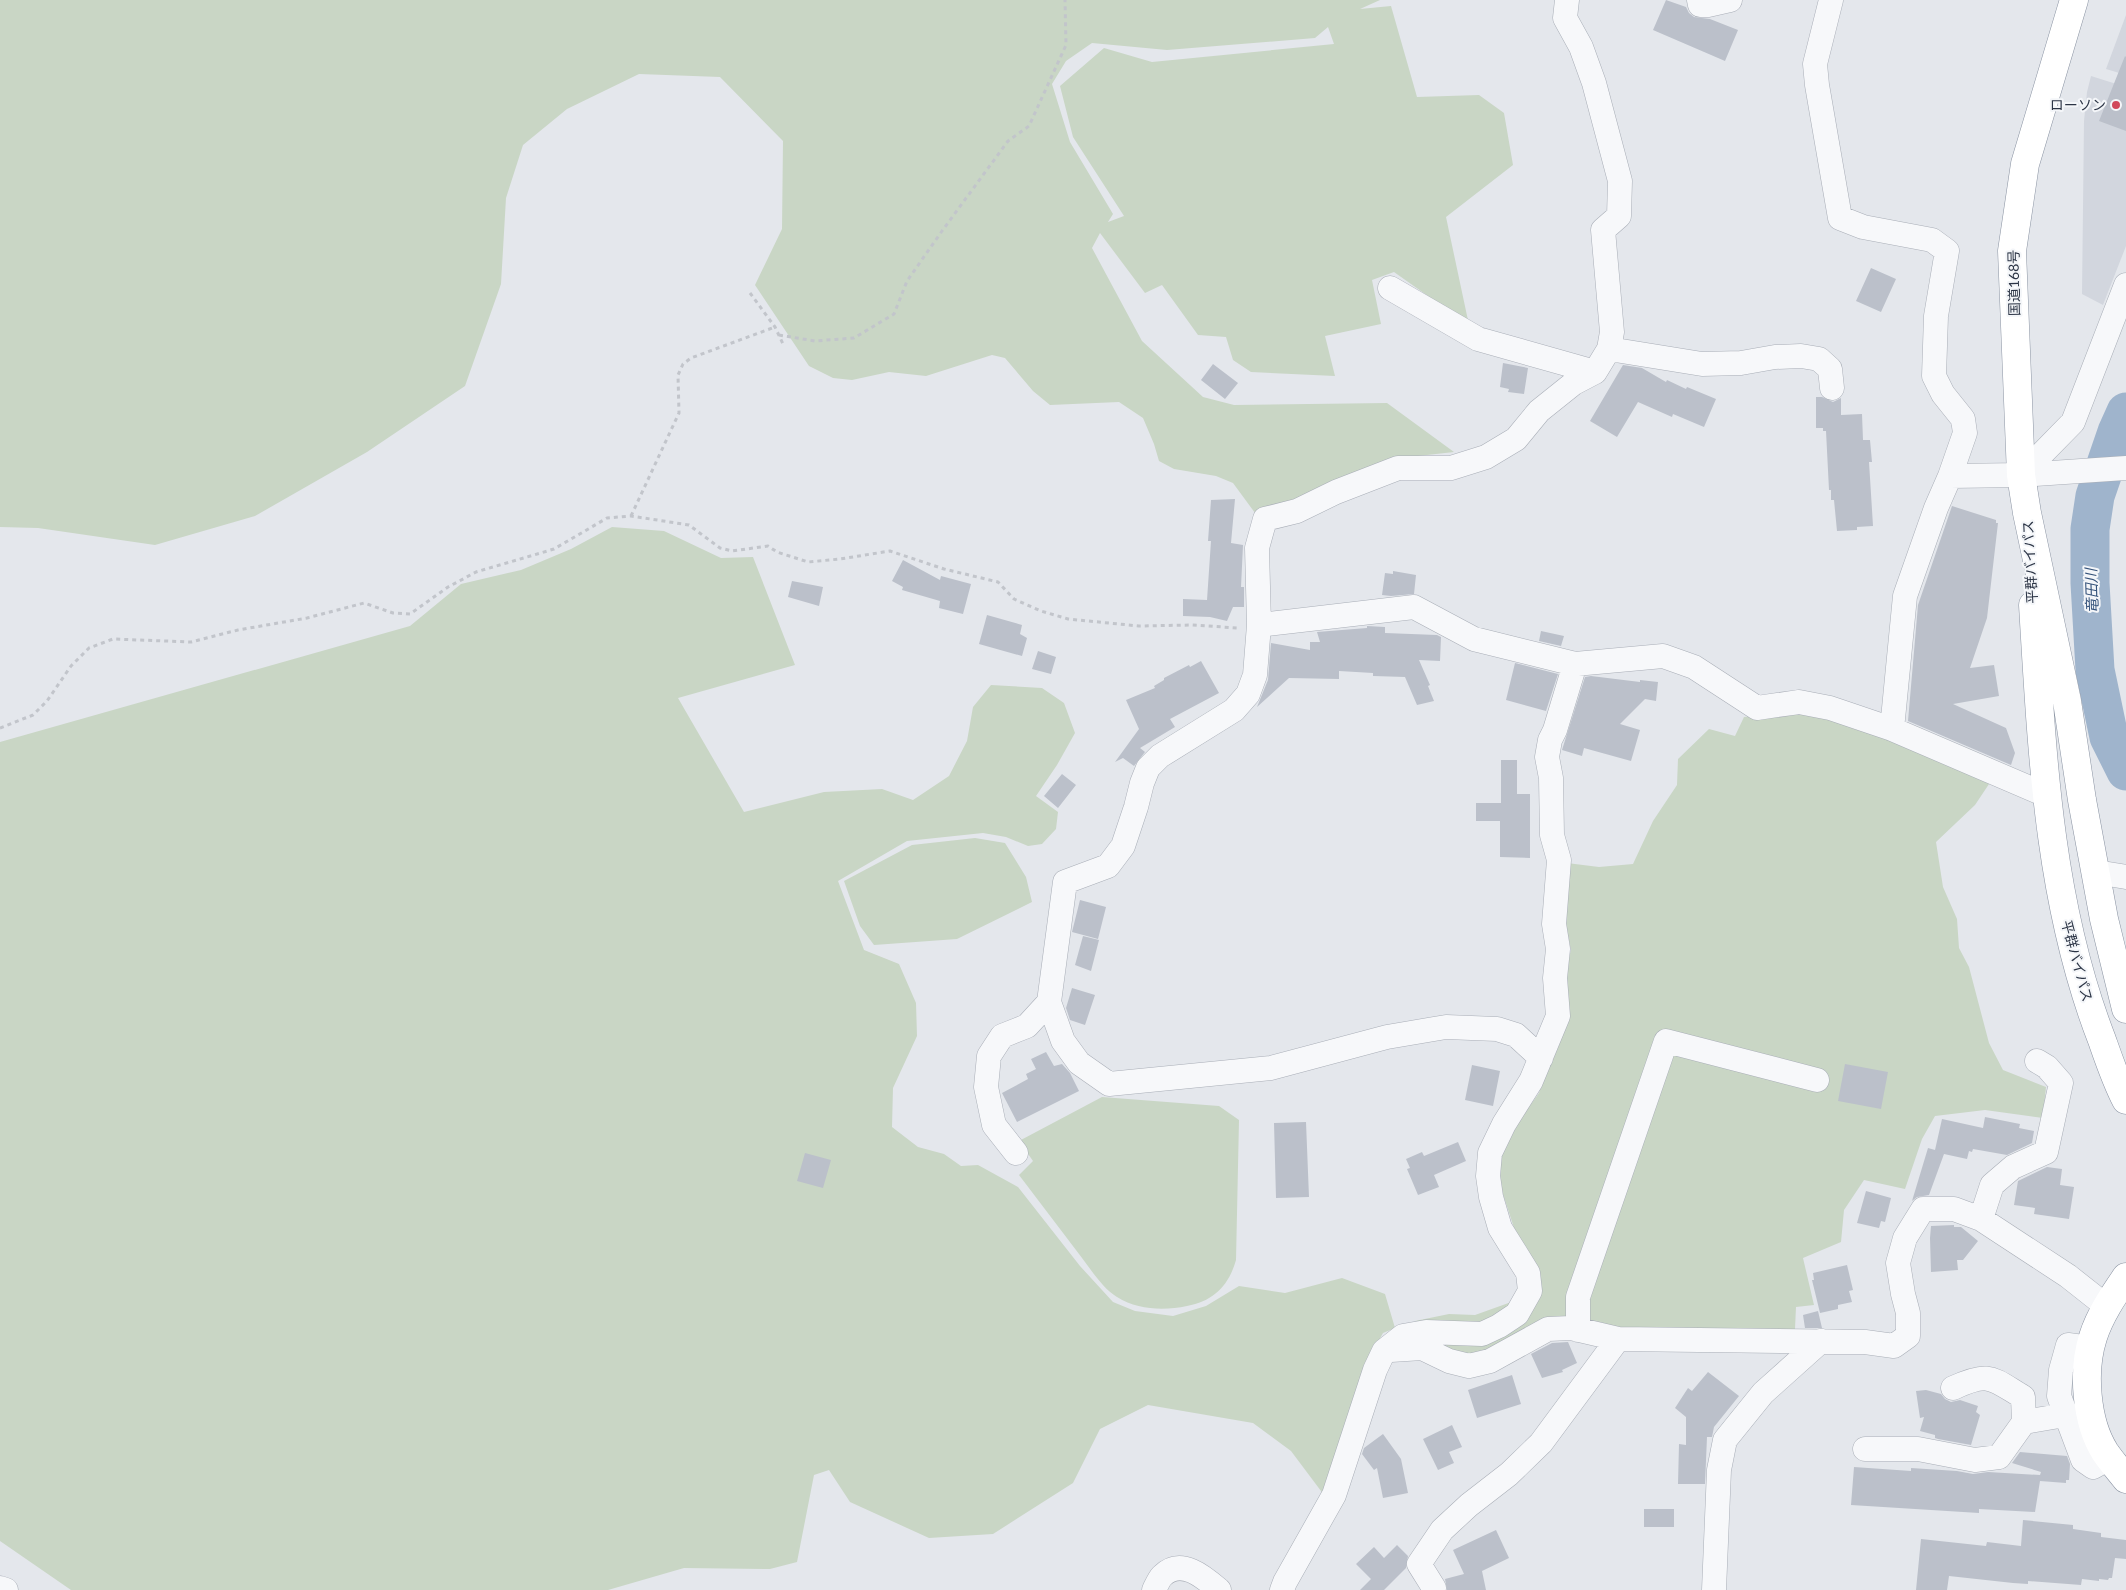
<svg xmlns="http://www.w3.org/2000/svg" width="2126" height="1590" viewBox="0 0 2126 1590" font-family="Lato,'Noto Sans JP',sans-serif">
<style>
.built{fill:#d2d6de}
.green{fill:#c9d6c5;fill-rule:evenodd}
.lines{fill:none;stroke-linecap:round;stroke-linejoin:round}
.river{stroke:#9fb4cc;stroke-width:39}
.building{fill:#bbc0ca}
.minor-casing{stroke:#a9aeb7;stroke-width:25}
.highway-casing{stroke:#8b94a3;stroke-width:29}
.path{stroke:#c2c5cb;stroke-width:3;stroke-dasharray:4 4;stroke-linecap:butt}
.minor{stroke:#f7f8fa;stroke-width:24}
.highway{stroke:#fff;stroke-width:28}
.poi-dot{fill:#d1495b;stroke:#f4f6f9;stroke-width:2}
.labels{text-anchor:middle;stroke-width:4;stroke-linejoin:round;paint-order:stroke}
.poi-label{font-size:14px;fill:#2b3445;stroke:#f4f6f9;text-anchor:end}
.street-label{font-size:14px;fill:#2b3445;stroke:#f4f6f9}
.water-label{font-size:15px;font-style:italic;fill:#34527a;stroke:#f4f6f9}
</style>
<rect width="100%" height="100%" fill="#e4e7ec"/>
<path class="built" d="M2126,15v60l-20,-6z
M2091,76l35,11v159l-23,59 -21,-11 2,-173 3,-29z"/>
<path class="green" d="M0,0h1380l-20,9 31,-3 26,91 62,-2 25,18 9,52 -67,52 23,108 -75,-53 -22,8 9,44 -56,12 10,40 -84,-4 -18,-12 -7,-23 -28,-2 -36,-50 -17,8 -45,-60 -8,15 50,93 61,56 31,8 153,-2 67,49 -54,6 -142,59 -25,-34 -17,-7 -42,-7 -15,-8 -5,-17 -11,-26 -24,-16 -69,3 -17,-14 -28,-33 -13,-3 -66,21 -37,-4 -37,8 -19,-2 -24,-12 -54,-81 27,-56 1,-88 -63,-64 -81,-3 -72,35 -44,36 -17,53 -5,86 -36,102 -98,66 -112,64 -100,29 -117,-17 -38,-1zM1328,27l6,17 -182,18 -48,-14 -44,38 13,51 51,79 -16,6 5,-8 -43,-72 -18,-58 14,-23 26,-18 75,7 148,-12z
M612,527l52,4 57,27 32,-1 42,108 -117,33 66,114 80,-20 58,-3 31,11 36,-24 18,-35 6,-34 18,-22 51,3 22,15 11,30 -18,32 -21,31 22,16 -2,17 -14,15 -14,2 -22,-9 -23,-4 -76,8 -69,40 26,69 35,14 17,39 1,33 -24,52 -1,39 26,20 26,7 17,12 17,-1 40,22 62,79 33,36 22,9 38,5 33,-10 33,-20 46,7 57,-15 43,16 10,34 -12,5 -14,25 -45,137 -33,-44 -38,-28 -105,-18 -48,24 -27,54 -80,51 -64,4 -79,-36 -21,-32 -15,5 -17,87 -27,7 -86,-1 -76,22h-537l-71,-49v-799l410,-116 51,-42 60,-14 50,-21z
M1806,711l48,10 137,60 -16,24 -39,37 7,45 14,32 2,29 10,19 20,76 14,27 43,17 -3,31 -58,-8 -50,6 -13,23 -17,50 -41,-9 -20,30 -3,32 -38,16 11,47 -18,2 -1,22 -179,1 -110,16 -44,13 -55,-27 8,-11 34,-7 26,1 56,-20 -13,-55 -18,-55 1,-39 38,-53 26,-75 -2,-37 8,-31 -7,-32 3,-55 32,4 34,-3 20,-43 24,-36 1,-26 31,-30 26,7 9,-19z
M975,838l30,5 21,34 6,25 -75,37 -83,6 -14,-19 -16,-45 68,-36z
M1102,1097l117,9 20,14 -3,140c-7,25 -22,41 -49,46 -23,5 -49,4 -70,-9 -15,-9 -27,-29 -38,-43 -20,-26 -40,-53 -60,-79l14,-14 -14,-20z"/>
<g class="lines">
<path class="river" d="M2126,412l-9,20 -22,64 -5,33v54l5,87 14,67 17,34"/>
</g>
<path class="building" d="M1666,0l20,7 3,6 5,4 16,2 28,11 -13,31 -72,-31z
M2125,56l1,1v74l-27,-10z
M1871,268l25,11 -15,33 -25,-11z
M1503,363l25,5 -4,26 -16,-2 1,-3 -9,-2z
M1213,364l25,19 -13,16 -24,-19z
M1623,365l19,3 24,14 1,-2 19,9 1,-2 29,12 -12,28 -31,-13 -1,3 -34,-15 -21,35 -27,-16z
M1816,397h6l11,5 8,-4v17l21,-1 1,26h7l2,22h-3l4,64 -16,1v3l-20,1 -3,-31h-3v-10h-2l-3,-59h-3v-3h-7z
M1235,499l-4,44 12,2 -2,42h3v20h-11l-6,14 -17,-4 -27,-1v-17l24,1 4,-59h-3l3,-41z
M1952,506l44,14v3h2l-11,95 -17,50 24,-3 5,31 -46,8 53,24 9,25 -4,12 -103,-44 10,-116z
M903,560l37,20 1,-4 30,8 -8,30 -24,-6 1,-7 -38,-11 1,-3 -11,-6z
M1393,571l23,4 -2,19 -23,2 -9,-1 3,-22 8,1z
M792,581l31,6 -4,19 -31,-9z
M987,615l35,10 -2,9 7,4 -5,18 -43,-12z
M1367,626l18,1v6l52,2 4,2 -1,24 -21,-1 11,25 -2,1 6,15 -17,4 -12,-28 -32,-1v-3l-34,-2v8l-50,-1 -32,29 11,-27 3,-37 39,7v-8h10l-3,-10 50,-4z
M1541,631l23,5 -3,10 -22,-5z
M1038,651l18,6 -5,17 -19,-5z
M1201,661l18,32 -49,26 5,8 -35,21 5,4 -11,14 -11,-8 -8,4 24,-33 -13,-29 29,-12 -1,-2 10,-6v-2l25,-13 1,2z
M1515,663l43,11 -12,37 -40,-11z
M1591,676l49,6v-2l18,2 -2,19 -11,-2 -25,25 20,6 -9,31 -47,-13 -2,8 -20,-6 23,-73z
M1501,760h16v34h13v64l-30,-1v-36h-24v-18h25z
M1062,774l14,11 -18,23 -14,-12z
M1080,900l26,7 -8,32 -26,-7z
M1083,936l16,4 -8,31 -16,-6z
M1072,988l23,7 -10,30 -15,-5 -4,-12z
M1046,1052l8,14 8,-2 8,9 9,18 -62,31 -15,-29 26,-14 -2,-5 10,-5 -5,-10z
M1845,1064l43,8 -7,37 -43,-8z
M1472,1065l28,6 -7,35 -28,-6z
M1985,1117l35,7 -1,4 15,3 -2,12 -25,12 -34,-6 -1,3 -3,-1 -2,8 -23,-5 -15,41 -12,2 -5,4 16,-53 7,2 7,-31 41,9z
M1306,1122l3,75 -33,1 -2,-75z
M1458,1142l8,19 -32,14 5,12 -21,8 -11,-26 3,-1 -4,-9 16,-7 2,4z
M805,1153l26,7 -8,28 -26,-7z
M2047,1167l15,2 -2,16 14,2 -5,32 -35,-5 1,-6 -21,-3 4,-24z
M1866,1191l25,7 -6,24 -4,-1 -2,7 -22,-5z
M1954,1225v2h7l17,14 -15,19h-6l1,10 -27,2 -1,-34 1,-12z
M1847,1265l6,25 -4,1 3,11 -14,3v4l-18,4 -8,-33h2l-1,-7z
M1818,1311l4,17h-17l-2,-13z
M1568,1342l9,21 -15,7 1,2 -21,6 -11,-24 21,-11z
M1708,1372l31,24 -25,31 -2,10h-5l-2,47h-27l1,-40 7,1v-28l-11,-9 13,-20 4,3z
M1512,1375l9,29 -44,14 -9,-28z
M1926,1390l15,4 4,5 6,3 9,-2 18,6 -2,6 4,3 -9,30 -33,-6 -3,-1v-3l-15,-4 4,-14 -4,1 -4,-27z
M1452,1425l10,22 -13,5 5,11 -16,7 -15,-31z
M1383,1434l18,25 7,34 -25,5 -6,-30 -3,2 -12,-16 2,-6z
M2020,1452l47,4 3,8 -1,16h-3v3l-26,-2 -5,31 -56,-3v4l-128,-8 3,-38 57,4v-3l46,3 16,3 15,-2 52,3 1,-3 -29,-9z
M1644,1509h30v18h-30z
M2023,1520l50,5v4l28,4v4l25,3v19l-11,-1 -3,20h-3l-1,2 -9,-1v2l-17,-2 -1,6 -53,-4v3l-15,-1 -64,-7 -2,14h-31l5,-51 65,7 1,-4 34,4z
M1496,1530l13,28 -27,13 4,19h-39l-2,-11 19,-5 -11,-24z
M1397,1545l11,11 -2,12 -22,22h-24l11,-11 -15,-15 18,-17 10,11z"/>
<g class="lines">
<g class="minor-casing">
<path id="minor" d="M1699,0l1,5h8l22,-5
M1831,0l-16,64 2,21 23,133 23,9 69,13 15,11 -11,65 -2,60 9,18 20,25 2,14 -15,43
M1390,288l88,51 117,33
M1609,349l93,15 39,-1 34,-6 26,-1 18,3 11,10 2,19
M2021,475l52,-53 53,-137
M1259,625l155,-18 60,32 101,25 88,-8 31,11 63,41 42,-6 31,6 62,21 154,66
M1892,729l13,-133 31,-88 14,-32 71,-1 105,-7
M2096,872l30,5
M1541,1058l-25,-23 -19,-6 -51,-2 -59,10 -116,31 -162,16 -30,-21 -16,-22 -14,-39 16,-120 43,-16 15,-20 13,-39 6,-24 6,-15 12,-12 74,-46 14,-16 7,-19 4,-50 -2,-77 8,-29 32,-8 39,-19 62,-24h53l35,-11 30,-18 23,-28 35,-28 21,-11 14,-23 3,-17 -9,-102 16,-14 1,-35 -26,-98 -13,-36 -16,-29 2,-18
M1016,1153l-22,-28 -8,-38 3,-31 13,-20 25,-10 22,-24
M1981,1219l11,-34 21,-18 33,-15 15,-69 -14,-16 -10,-6
M1578,1330v-33l88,-256 151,39
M2091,1348l-23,-3 -7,25 -2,26 24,64 10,7 16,-9
M1391,1350l31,-2 27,13 20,5 21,-5 58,-32 23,-1 47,11 247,3 29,4 14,-10v-23l-5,-19 -5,-31 7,-25 18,-29h31l27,10 87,57 38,30
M1953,1388c37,-17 38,-10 70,9l1,25
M1865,1449h53l57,11 24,-3 25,-35 41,-7
M0,1588l6,2
M1434,1588l-15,-24 23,-34 27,-25 40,-31 32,-31 77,-104
M1154,1590c2,-4 5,-11 8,-14 19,-19 42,1 57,14
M1282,1590l3,-8 49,-87 41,-125 9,-19 19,-15 23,-4 56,2 17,-8 18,-12 13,-23 -2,-18 -28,-45 -9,-31 -3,-21 2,-23 14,-29 27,-43 27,-65 -3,-38 3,-29 -4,-25 5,-64 -7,-25 -1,-57 -4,-21 3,-17 5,-10 20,-66
M1714,1590l5,-120 6,-30 38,-47 58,-52"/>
</g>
<g class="highway-casing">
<path id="highway" d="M2074,0l-49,164 -13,87 9,224 6,38 40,188 15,99 22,119 22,90
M2033,605c9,147 15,296 69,435 7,20 14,41 24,60
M2126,1277c-13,19 -26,38 -33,60 -11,34 -7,85 12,115 6,9 14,18 21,27"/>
</g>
<path class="path" d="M750,293l25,34 8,17
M779,335l36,6 39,-3 40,-24 13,-33 35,-50 66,-90 21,-15 37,-81 -1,-45
M631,516l48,-103 -1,-38 5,-11 8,-6 84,-31
M0,728l33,-13 14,-14 24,-35 18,-18 24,-9 78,3 47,-12 69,-12 57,-15 29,10 17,1 38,-27 28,-15 78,-23 53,-31 24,-2 58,9 31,23 12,3 36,-5 9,6 31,10 32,-3 50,-8 54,18 54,13 16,17 27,12 27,8 71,7 53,-1 46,3"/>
<use href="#minor" class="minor"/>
<use href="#highway" class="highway"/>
</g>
<circle class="poi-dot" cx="2116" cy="105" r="5"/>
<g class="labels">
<g class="poi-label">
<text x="2106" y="110">ローソン</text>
</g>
<g class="street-label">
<text transform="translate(2014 283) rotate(-91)" y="5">国道168号</text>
<text transform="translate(2030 562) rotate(-93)" y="5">平群バイパス</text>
<text transform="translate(2077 961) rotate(75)" y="5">平群バイパス</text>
</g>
<g class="water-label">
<text transform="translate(2092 591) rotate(-92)" y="5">竜田川</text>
</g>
</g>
</svg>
